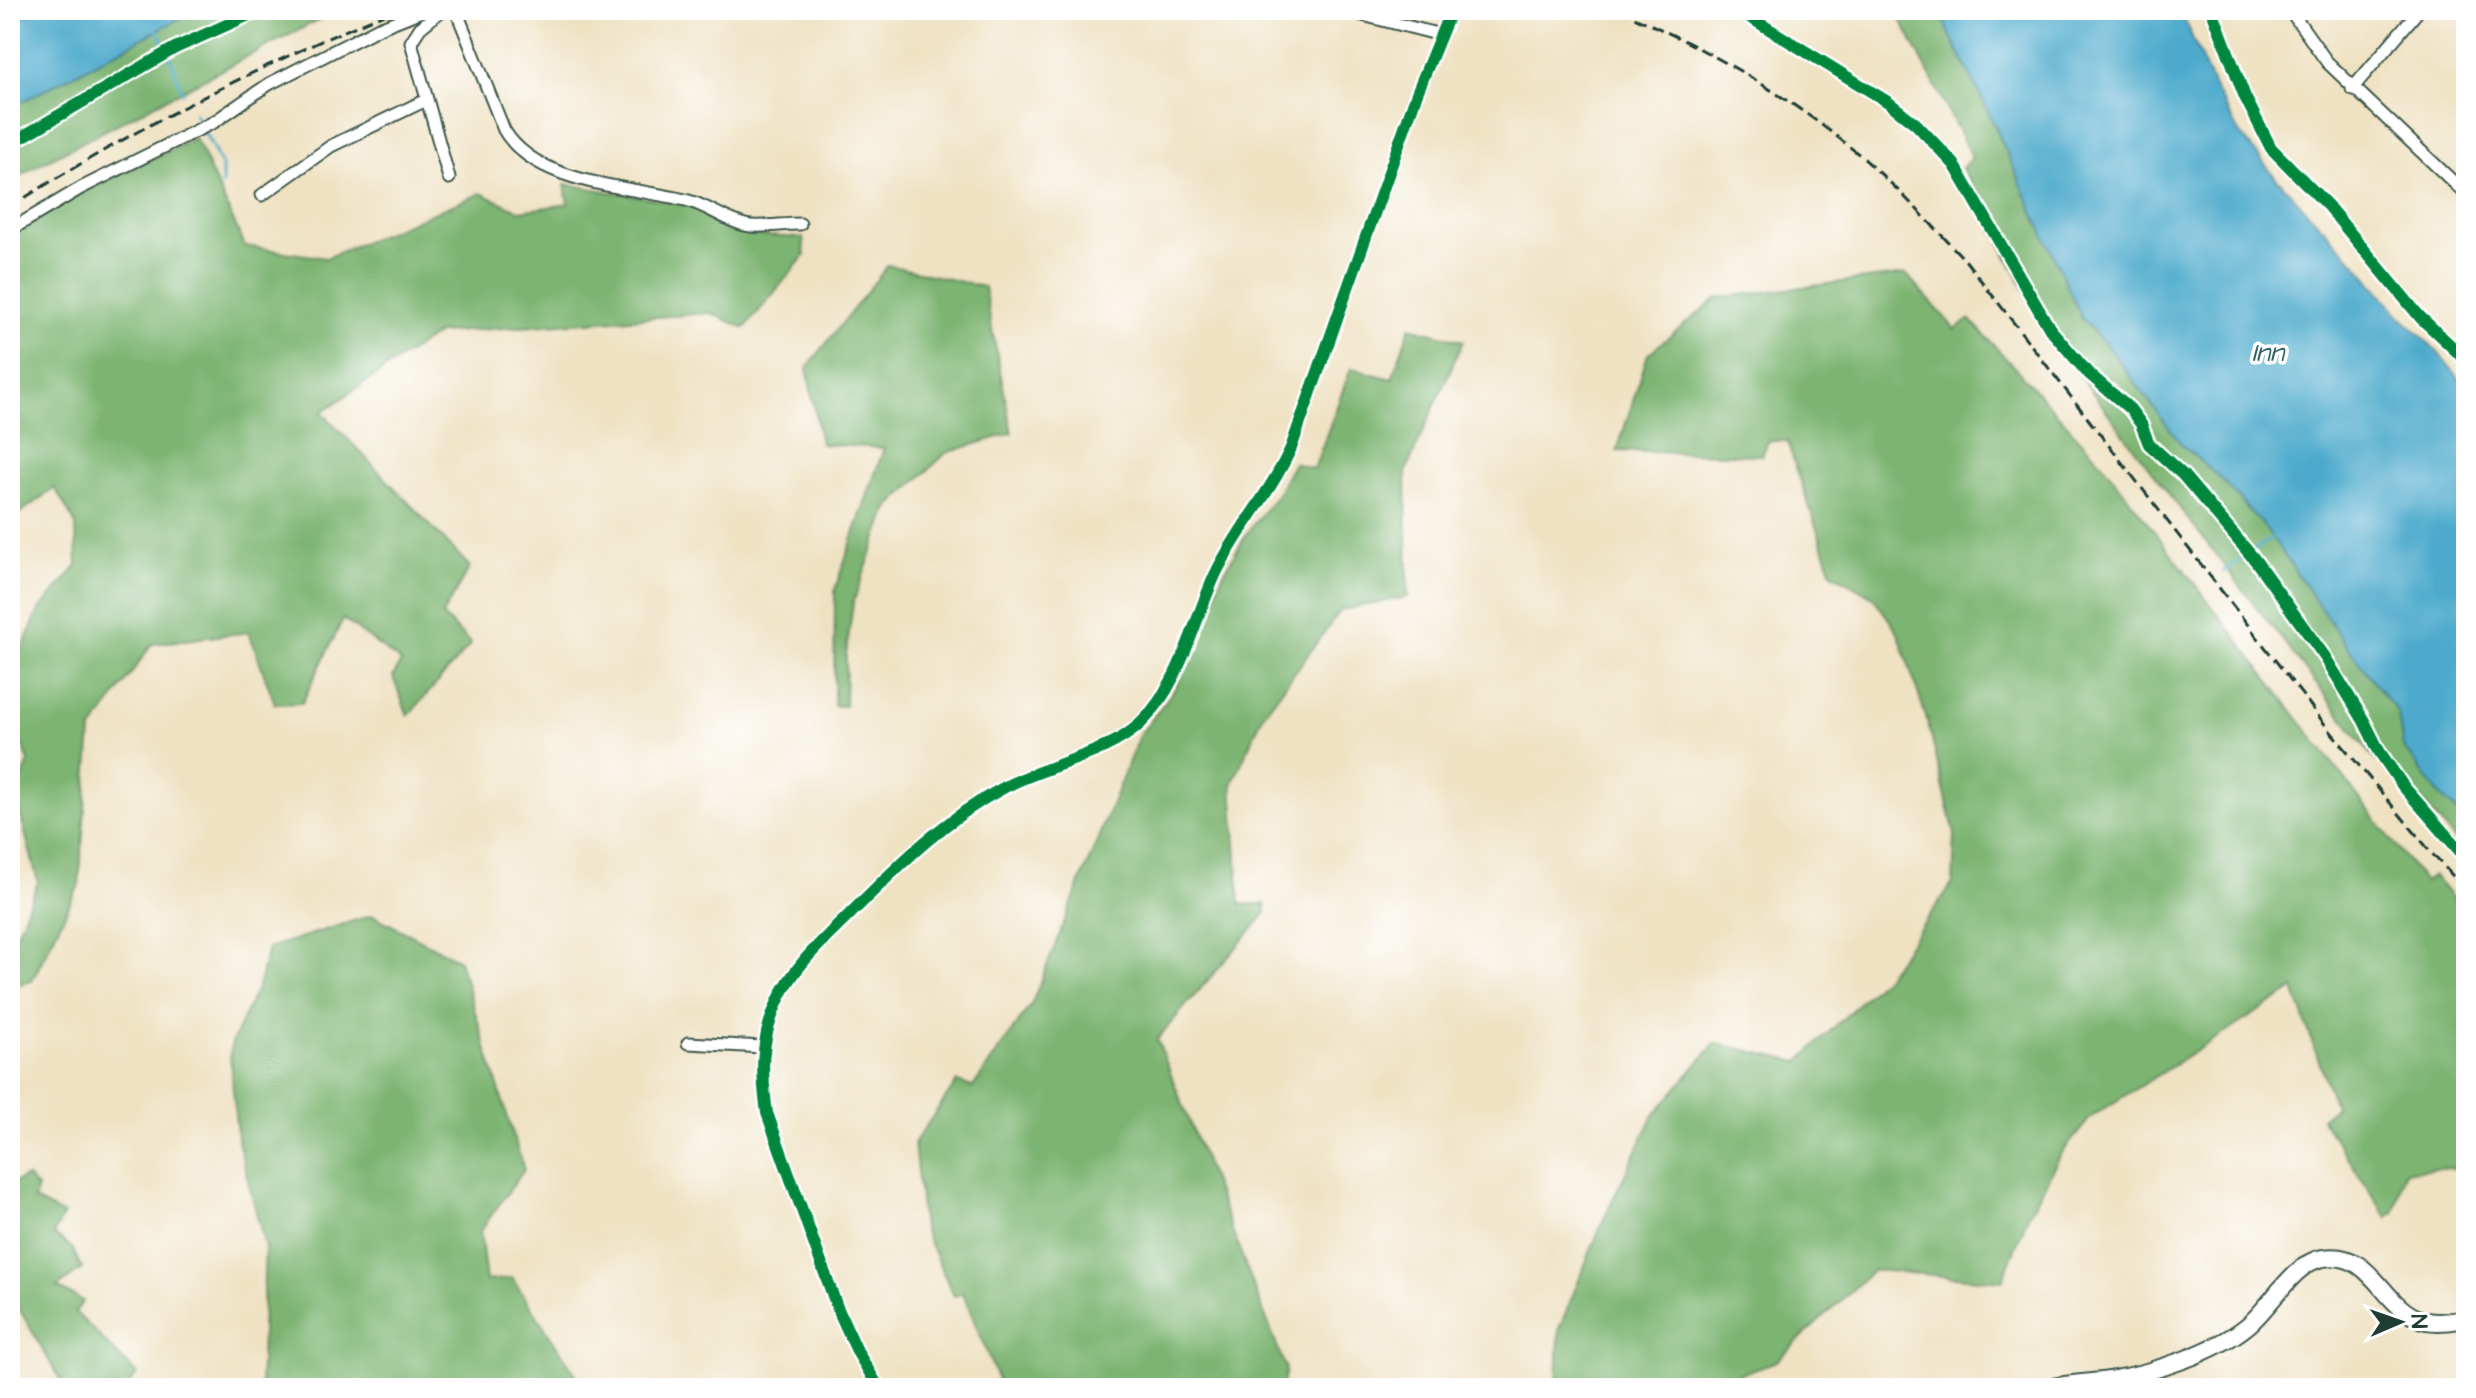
<svg xmlns="http://www.w3.org/2000/svg" width="2476" height="1398" viewBox="0 0 2476 1398" font-family="'Architects Daughter',sans-serif">
<style>
.forest{fill:#7cb471;stroke:#4e7852;stroke-width:2}
.water{fill:#4eaacc;stroke:#367480;stroke-width:2}
.lines{fill:none;stroke-linecap:round;stroke-linejoin:round}
.stream{stroke:#4eaacc;stroke-width:3}
.ferry{stroke:#2f6369;stroke-width:2;stroke-dasharray:10 8;stroke-linecap:butt}
.street-casing{stroke:#3e5649;stroke-width:15}
.secondary-casing{stroke:#3e5649;stroke-width:20}
.street{stroke:#fff;stroke-width:11}
.secondary{stroke:#fff;stroke-width:16}
.rail{stroke:#1f3d34;stroke-width:3;stroke-dasharray:12 6;stroke-linecap:butt}
.cycleway-casing{stroke:#fff;stroke-width:17}
.cycleway{stroke:#00873e;stroke-width:12}
.labels{text-anchor:middle;stroke-width:7;stroke-linejoin:round;paint-order:stroke}
.water-label{font-size:28px;font-style:italic;fill:#2f6369;stroke:#fff}
</style>
<rect width="100%" height="100%" fill="#fff"/>
<filter id="ink" filterUnits="userSpaceOnUse"><feTurbulence type="fractalNoise" baseFrequency=".0125" numOctaves="2"/><feDisplacementMap in="SourceGraphic" scale="16" xChannelSelector="R" yChannelSelector="G"/><feConvolveMatrix kernelMatrix="1 2 1 2 8 2 1 2 1" color-interpolation-filters="sRGB"/></filter>
<filter id="wash" filterUnits="userSpaceOnUse"><feTurbulence type="fractalNoise" baseFrequency=".006" numOctaves="4" result="noise"/><feDisplacementMap in="SourceGraphic" scale="32" xChannelSelector="R" yChannelSelector="G"/><feGaussianBlur stdDeviation="1.8" result="paint"/><feColorMatrix in="noise" values="0 0 0 0 0 0 0 0 0 0 0 0 0 0 0 0 0 1.4 0 .05"/><feComposite in="paint" operator="in"/></filter>
<g filter="url(#wash)">
<rect width="100%" height="100%" fill="#efe2c3"/>
<path class="forest" d="M196,10h146l-24,10 -280,145 -28,18v-75z
M1896,10h42l50,101 94,208 26,28 74,98 40,35 45,50 79,115 52,68 5,33 36,48 27,27v31l-66,-75 -26,-19 -213,-274 -118,-158 -81,-158 10,-11z
M195,138l50,108 81,12 155,-65 39,18 48,-7 -3,-20 123,21 62,30 53,3 2,17 -60,73 -34,-15 -273,20 -116,79 148,155 -28,48 29,29 -63,72 -15,-39 8,-15 -58,-43 -41,84 -27,1 -26,-72 -97,12 -61,87 -12,154 -47,96 -11,3 -11,-17v-17l28,-68 -23,-88 14,-32 -18,-48 7,-56 21,-48 38,-44 -1,-41 -21,-37 -45,32v-283l73,-45z
M888,265l96,22 28,146 -66,20 -58,55 -35,95 -7,52 -1,51h-11l1,-117 49,-141 -63,-4 -14,-76z
M1906,274l49,55 15,-10 131,143 323,420 9,-7 33,39v256l-15,-2 -46,3 -11,42 -7,4 -66,-99 14,-11 -41,-118 -203,128 -30,37 -32,60 -27,67 -129,-11 -96,91 -76,27h-144l2,-59 46,-113 49,-101 61,-72 84,19 86,-85 68,-94 2,-49 -28,-114 -29,-88 -25,-35 -41,-24 -45,-132h-19l-6,14 -145,-4 31,-97 69,-56z
M1410,327l53,14 -57,130 2,126 -67,13 -78,105 -31,69 8,120h25l1,9 -109,126 129,330 -4,19h-281l-38,-95 -9,3 -31,-67 -9,-86 43,-61 16,5 59,-84 107,-267 37,-49 47,-113 24,-41 30,-39 17,-31 20,6 37,-101 41,11z
M372,915l87,45 65,210 -44,61 6,50 26,-3 73,110h-325l5,-141 -28,-110 -7,-82 2,-13 27,-58 9,-36z
M27,1177l10,11 -3,12 30,15 -11,19 19,14 10,21 -25,18 26,14 -8,11 62,62 -10,14h-62l-55,-95v-109z"/>
<path class="water" d="M10,10h186l-186,98z
M1938,10h242l35,79 23,42 39,48 82,88 39,47 37,35 31,37v435l-27,-27 -36,-48 -5,-33 -52,-68 -79,-115 -45,-50 -40,-35 -74,-98 -26,-28 -94,-208z"/>
<g class="lines">
<path class="stream" d="M157,30l9,17
M170,56l12,36
M195,114l27,52v19
M2253,551l23,-16
M2223,572l23,-16"/>
<path class="ferry" d="M10,25l26,-15"/>
</g>
</g>
<g filter="url(#ink)">
<g class="lines">
<g class="street-casing">
<path id="street" d="M442,10l-22,18 -9,14 38,136
M456,10l48,120c33,56 128,56 185,71 19,5 44,24 62,25 16,1 33,-2 49,-2
M1343,10l98,25
M1738,10l150,92 28,22 38,40 96,165 37,43 43,37 11,15 8,20 34,31 72,85 70,97 39,64 15,30 24,35 63,72
M2290,10l37,52 139,132
M2352,89l67,-79
M10,144l165,-96 85,-38
M262,195l69,-49 95,-46
M10,230l71,-42 133,-66 55,-38 110,-56 45,-18
M688,1043l75,4
M879,1388l-21,-35 -21,-46 -70,-194c-6,-42 -7,-73 11,-112 16,-36 46,-61 73,-88 48,-48 93,-94 154,-126 41,-22 103,-32 136,-64 40,-39 52,-101 75,-150 22,-45 54,-79 75,-125l126,-355 34,-83"/>
</g>
<g class="secondary-casing">
<path id="secondary" d="M2049,1388c21,-5 41,-5 61,-8 42,-7 104,-27 137,-54 23,-18 47,-64 76,-68 48,-8 58,45 94,60 15,7 34,3 49,1"/>
</g>
<use href="#street" class="street"/>
<use href="#secondary" class="secondary"/>
<path class="rail" d="M1618,10c87,37 171,85 244,147 37,32 70,68 103,103l362,467 108,130 31,33
M10,207c121,-77 252,-143 384,-197"/>
<g class="cycleway-casing">
<path id="cycleway" d="M1738,10l150,92 28,22 38,40 96,165 37,43 43,37 11,15 8,20 34,31 72,85 70,97 39,64 15,30 24,35 63,72
M2212,10l33,87 26,51 56,57 93,112 46,43
M10,144l165,-96 85,-38
M879,1388l-21,-35 -21,-46 -70,-194c-6,-42 -7,-73 11,-112 16,-36 46,-61 73,-88 48,-48 93,-94 154,-126 41,-22 103,-32 136,-64 40,-39 52,-101 75,-150 22,-45 54,-79 75,-125l126,-355 34,-83"/>
</g>
<use href="#cycleway" class="cycleway"/>
</g>
</g>
<g class="labels">
<g class="water-label">
<text x="2268" y="361">Inn</text>
</g>
</g>
<rect width="2476" height="1398" fill="none" stroke="#fff" stroke-width="40"/>
<g transform="translate(2400 1322) rotate(88)" stroke="#ffffff" stroke-width="6" paint-order="stroke">
<path d="M0-6L14 30L0 20L-14 30Z" fill="#1f3d34"/>
<text y="-12" font-size="22" font-weight="bold" text-anchor="middle" fill="#1f3d34">N</text>
</g>
</svg>
